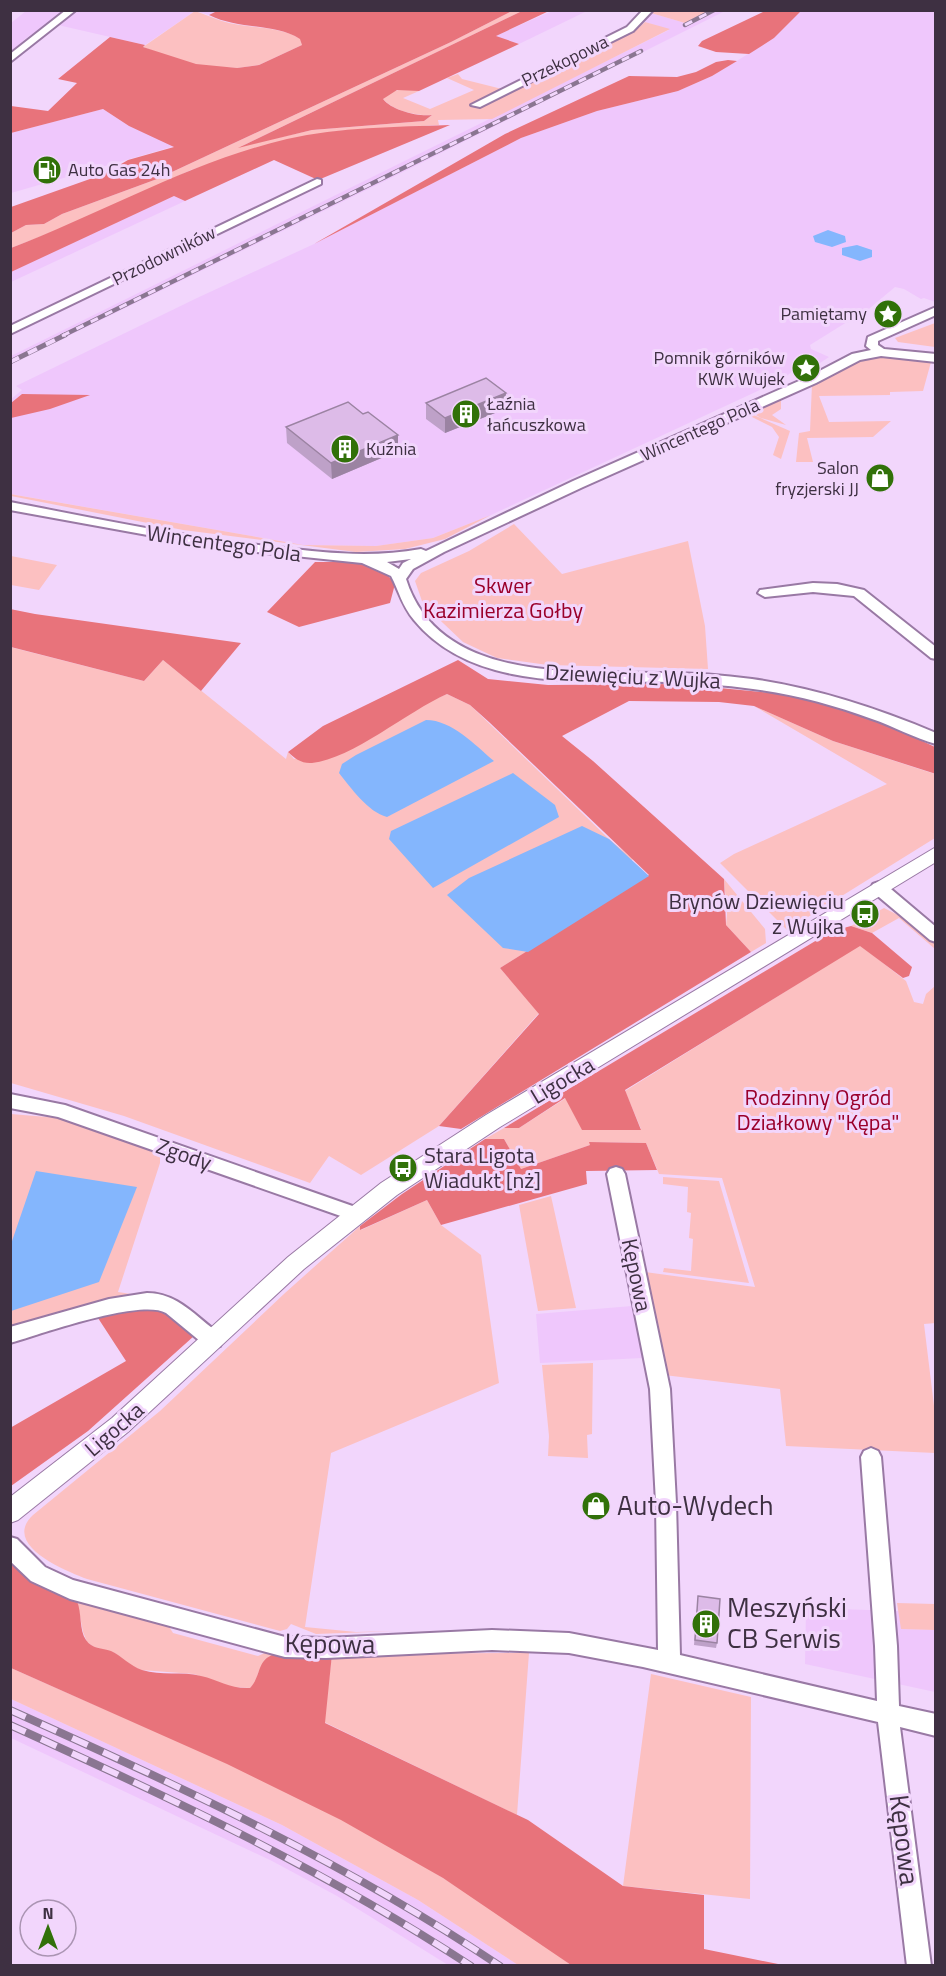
<svg xmlns="http://www.w3.org/2000/svg" width="946" height="1976" viewBox="0 0 946 1976" font-family="'Titillium Web',sans-serif">
<style>
.built{fill:#efc7fc}
.green{fill:#fcc0c1}
.forest{fill:#e8737b}
.water{fill:#84b6fd}
.lines{fill:none;stroke-linecap:round;stroke-linejoin:round}
.minor-casing{stroke:#9979a4;stroke-width:4}
.tertiary-casing{stroke:#9979a4;stroke-width:2}
.minor{fill:#fff;fill-rule:evenodd}
.tertiary{fill:#fff;fill-rule:evenodd}
.rail-far2-casing{stroke:#8a7691;stroke-width:4.5}
.rail-far1-casing{stroke:#8a7691;stroke-width:5}
.rail-casing{stroke:#8a7691;stroke-width:8}
.rail-far2{stroke:#f2d6fc;stroke-width:3;stroke-dasharray:8;stroke-linecap:butt}
.rail-far1{stroke:#f2d6fc;stroke-width:4;stroke-dasharray:10;stroke-linecap:butt}
.rail{stroke:#f2d6fc;stroke-width:6;stroke-dasharray:17;stroke-linecap:butt}
.wall{fill:#bea1c8}
.shaded-wall{fill:#9b83a2}
.building{fill:#ddbbe8;stroke:#9b83a2;stroke-width:1.5}
.labels{text-anchor:middle;stroke-width:6;stroke-linejoin:round;paint-order:stroke}
.far-street-label{font-size:18px;fill:#3e3042;stroke:#f2d6fc}
.far-poi-label{font-size:18px;fill:#3e3042;stroke:#f2d6fc;text-anchor:start}
.street-label{font-size:22px;fill:#3e3042;stroke:#f2d6fc}
.park-label{font-size:22px;fill:#9a002b;stroke:#f2d6fc}
.poi-label{font-size:22px;fill:#3e3042;stroke:#f2d6fc;text-anchor:end}
.near-poi-label{font-size:27px;fill:#3e3042;stroke:#f2d6fc;text-anchor:start}
.near-street-label{font-size:27px;fill:#3e3042;stroke:#f2d6fc}
</style>
<rect width="100%" height="100%" fill="#f2d6fc"/>
<path class="built" d="M26,11h40l-41,28 -14,14v-30z
M79,11h138l-8,4 -14,-4 -50,34 -87,-20z
M552,11h35l-68,33 -24,-8z
M711,11h14l-322,161 -392,192v-8l658,-326 -24,-8 6,-9 34,10z
M801,11h134v291l-11,-4 -3,1 -17,-10 -9,-2 -37,31 -3,-1 -45,28 1,4 18,8 -15,10 -12,-4 -20,17 -20,9 -271,126 -58,23 -57,8 -73,-1 -292,-51 -1,-94 12,-10 -6,-4 181,-88 117,-54 207,-106 76,-27 81,-20 34,-15 62,-38z
M103,109l26,17 46,20 -164,47v-60z
M174,196l11,5 -174,81 -1,-10z
M632,1306l11,52 -103,5 -4,-49z
M806,1608l93,3 3,18 33,1v62l-130,-28z
M11,1699l271,126 136,75 100,65h-70l-111,-69 -65,-35 -261,-123z"/>
<path class="green" d="M195,11c10,3 17,7 27,10 25,8 56,4 79,18l1,6 -43,20 -22,3 -28,-1 -25,-5 -41,-15z
M512,11h10l-280,135 70,-16 112,-9 8,-6c-15,1 -39,-4 -49,-16 9,-11 23,-11 36,-8l-16,7 27,11 44,-19 -27,-12 11,-4 4,5 48,12 126,-61 9,-8 25,7 -178,90 -54,1 1,5 -101,6 -60,11 -87,28 -108,50 -72,28v-15l15,-8 18,-1 18,-10 95,-35 294,-137z
M653,11h58l-26,12 -34,-10z
M935,323v24l-37,-5 -3,-4z
M873,356l58,6 -8,29 -33,1v3l-71,1 10,26 62,-1 -18,16 -66,1 6,24h-17l3,-29 11,-2 2,-47 22,-9 -4,-2 25,-12z
M781,398v11l-9,6 14,10 -25,-7 -12,-7z
M747,412l43,19 -9,28 -8,-4 6,-18 -7,-10 -28,-14z
M10,494l293,51 73,1 57,-8 58,-23 -46,24 -40,10 -49,3 -173,-22 -172,-34z
M514,524l48,50 126,-33 17,85 3,43 -160,-4 -51,-7 -34,-16 -40,-38 -8,-23 6,-8 48,-22z
M10,556h1l46,9 -18,25 -28,-5z
M10,647l134,34 19,-21 123,99 2,-7 6,7 75,-21 57,-35 21,-9 23,11 139,134 24,20 -66,68 -67,41 39,45 -100,113 -78,49 -32,-19 -19,27 -186,-67 -113,-33z
M754,706l79,35 102,33v64l-148,92 -67,-67 14,-9 153,-70z
M724,879l41,50 1,14 -15,9 -25,-27 1,-11z
M884,908l14,7 37,29v5l-36,-31 -27,15 -21,-7z
M860,945l46,36 8,21 9,2 3,-10 9,-8 1,337 -12,1 11,90v39l-149,-7 -6,-57 -116,-14 -19,-103 110,15 -33,-109 -63,-4 -13,-31 -56,-1v3l-69,24 -17,-30h-19l19,-11h15l47,-30 75,31 -16,-38z
M11,1114l48,4 101,36v9l-42,129 13,2 -120,32z
M663,1177l56,4 30,102 -86,-11 1,-4 27,3 2,-32 -4,-1 2,-25 -4,-1 1,-25 -25,-3z
M551,1196l25,112 -38,3 -19,-106z
M427,1200l14,25 40,30 18,128 -168,70 -26,174 51,5 41,-1 -81,3 -25,-10 -4,5 -7,2 -193,-52c-21,-8 -86,-34 -54,-64l127,-104 125,-118 75,-67 1,4z
M593,1363l-1,71 -5,1 1,23 -40,-2 1,-20 -7,-71z
M77,1601l91,24 5,8 85,23 11,-5 9,2 -20,20 -2,9 -6,6 -21,-1 -35,-13 -53,-4 -11,-5 -15,-12 -21,-6 -7,-5 -4,-10z
M897,1603l38,1v26l-34,-1z
M529,1653l-12,162 -193,-93 8,-68z
M11,1668c110,49 223,95 330,151 80,43 158,92 230,146h-53l-100,-65 -136,-75 -271,-126z
M651,1674l100,23 -1,202 -127,-13z"/>
<path class="forest" d="M217,11h295l-61,31 -294,137 -95,35 -18,10 -18,1 -15,8v-26l93,-33 24,-14 46,-13 -45,-21 -26,-17 -92,24v-27l37,5 29,-28 -19,-4 52,-42 35,8 -2,2 53,17 41,4 22,-3 43,-20 -2,-6c-25,-16 -61,-9 -91,-24z
M522,11h27l-53,25 23,8 -100,47 -22,-1 -14,9c8,11 35,18 49,16l-8,6 -112,9 -74,18z
M765,11h36l-27,27 -25,16 -33,-2 -18,-6 4,-5z
M728,60l9,1 -25,15 -34,15 -81,20 -76,27 -207,106 191,-110 124,-58 48,1 19,-5 20,-10z
M450,125l-132,55 -44,-20 -89,41 -11,-5 -163,76v-24c92,-35 179,-86 276,-109 53,-12 109,-12 163,-14z
M22,394l68,1 -40,14 -39,9v-15z
M315,562c30,1 61,-6 80,22l-5,19 -91,24 -32,-15z
M10,609l25,5 206,29 -40,48 -38,-31 -19,21 -133,-34z
M458,660l30,19 60,6 130,-1 115,11 74,20 68,32 1,27 -103,-33 -79,-35 -35,-4 -90,-1 -67,35 31,25 131,118 2,46 25,27 -290,177 -22,-3 100,-112 -39,-46 149,-93 -160,-153 -19,-17 -23,-11c-39,17 -95,65 -135,69 -10,1 -18,-5 -24,-11l35,-26z
M851,926l21,7 40,34 -3,9 -6,2 -43,-32 -235,144 16,40h-59l-17,-32 -46,30h-15l328,-197z
M485,1139h19l17,30 69,-24 -1,-3 57,1 11,27 -71,1 1,13 -146,41 -14,-25 -67,30v-4l42,-32z
M145,1308h18l31,28 -106,95 -77,55 -1,-58 116,-67 -28,-43z
M10,1562l28,21 39,18c5,12 2,29 9,39 6,9 16,8 25,11 11,5 19,15 31,19 19,6 40,1 59,6 18,4 29,13 49,12 13,-14 5,-29 28,-35l54,1 -7,69 203,97 95,66 81,9v54l79,16h-212l-128,-87 -102,-58 -114,-56 -216,-96z"/>
<path class="water" d="M828,230l17,6 1,6 -14,5 -17,-5 -2,-6z
M857,245l15,5v7l-12,4 -18,-6v-7z
M426,720c26,0 49,25 68,41l-107,56c-19,-5 -36,-29 -48,-44l3,-9 14,-9z
M513,773l42,32 4,12 -126,71 -44,-49 2,-8z
M582,826l27,13 40,37 -121,76 -25,-4 -56,-53 22,-17z
M36,1171l101,16 -38,95 -88,29v-67z"/>
<g class="lines">
<g class="minor-casing">
<path id="minor" d="M66,10h10l-66,52v-8z
M643,10h10l-20,21 -153,76 -9,-2 156,-78z
M317,179l4,1v4l-311,150v-8z
M936,307v8l-58,26v4l6,4 52,5v8l-55,-6 -21,4 -44,23 -233,104 -139,65 -31,17 -7,10c33,105 172,92 259,94 29,0 58,2 87,6 63,9 125,29 184,54v11c-22,-6 -43,-18 -64,-25 -38,-14 -79,-25 -119,-30 -29,-4 -58,-6 -86,-7 -84,-2 -194,10 -253,-62 -12,-14 -15,-29 -23,-44l-29,-13 -143,-15 -209,-38v-8c89,17 177,36 266,45 49,6 96,11 145,2l5,2 147,-70 235,-104 44,-23 19,-4 -5,-4 2,-9zM411,559l-8,4 -4,6 -12,-7z
M813,583l24,1 27,6 72,57v12l-5,-1 -77,-62 -41,-4 -48,5 -7,-4 2,-3z
M879,882l6,2 51,43v15l-6,-2 -57,-48 -2,-4 2,-4z
M10,1094l55,11 296,104 3,5 -3,5 -6,2 -297,-104 -48,-9z
M616,1167l6,2 3,5 45,215 6,114 4,152 197,46 -2,-55 -14,-189 3,-6 7,-3 7,3 3,6 16,189 2,60 37,8v22l-36,-9 31,239h-24l-29,-244 -235,-55 -74,-14 -77,-3 -166,8 -41,-1 -215,-58 -39,-18 -21,-20v-24l7,2 28,28 28,13 212,57 41,1 166,-8 77,3 89,17 -2,-147 -6,-114 -43,-215 3,-5z
M147,1293c31,0 49,24 73,41l3,6 -3,6 -7,2 -7,-2 -40,-33c-25,-15 -125,21 -156,30v-16l99,-28z"/>
</g>
<g class="tertiary-casing">
<path id="tertiary" d="M936,847v15l-436,265 -103,68 -93,74 -176,163 -110,88 -8,3v-26l102,-79 176,-161 93,-74 105,-68z"/>
</g>
<use href="#minor" class="minor"/>
<use href="#tertiary" class="tertiary"/>
<g class="rail-far2-casing">
<path id="rail-far2" d="M685,25l29,-15
M62,336l579,-285"/>
</g>
<g class="rail-far1-casing">
<path id="rail-far1" d="M10,362l55,-27"/>
</g>
<g class="rail-casing">
<path id="rail" d="M10,1710c170,76 335,152 490,256
M10,1725c159,72 315,145 461,241"/>
</g>
<use href="#rail-far2" class="rail-far2"/>
<use href="#rail-far1" class="rail-far1"/>
<use href="#rail" class="rail"/>
</g>
<path class="wall" d="M506,393l-1,16 -60,24 -19,-14v-16z
M286,427l112,8v16l-66,28 -45,-36z
M698,1596l19,47 -1,5 -22,-3z"/>
<path class="shaded-wall" d="M506,393l-1,16 -60,24v-15z
M398,435v16l-66,28 -1,-16z"/>
<path class="building" d="M486,378l20,15 -61,25 -19,-15z
M348,402l15,12 5,-2 30,23 -67,28 -45,-36z
M698,1596l22,3 -3,44 -22,-3z"/>
<defs>
<g id="fuel-disc" transform="scale(1.5)"><circle r="9.5" fill="#317109" stroke="#f2d6fc"/><path d="M-5.5-6h7V0h2V4h1.3V-2.5L3-4.5l.8-.8L6-3V5H2.5V1h-1V6h-7ZM-4.2-4.7v3.2H.2V-4.7Z" fill="#fff"/></g>
<g id="sight-disc" transform="scale(1.5)"><circle r="9.5" fill="#317109" stroke="#f2d6fc"/><path d="M0-6L1.8-2.2L6-1.7L2.9 1.2L3.7 5.4L0 3.3L-3.7 5.4L-2.9 1.2L-6-1.7L-1.8-2.2Z" fill="#fff"/></g>
<g id="building-disc" transform="scale(1.5)"><circle r="9.5" fill="#317109" stroke="#f2d6fc"/><path d="M-4-6H4V6H1V3H-1V6H-4ZM-2.5-4.3h1.7v1.8h-1.7ZM.8-4.3h1.7v1.8H.8ZM-2.5-1h1.7V.8h-1.7ZM.8-1h1.7V.8H.8Z" fill="#fff"/></g>
<g id="shop-disc" transform="scale(1.5)"><circle r="9.5" fill="#317109" stroke="#f2d6fc"/><path d="M-5-2.5h2.3a2.7 3.5 0 0 1 5.4 0H5L5.5 6h-11ZM-1.5-2.5h3a1.5 2.3 0 0 0-3 0Z" fill="#fff"/></g>
<g id="bus-disc" transform="scale(1.5)"><circle r="9.5" fill="#317109" stroke="#f2d6fc"/><path d="M-5-6H5V4H4V6H2V4H-2V6H-4V4H-5ZM-3.5-4V0h7V-4ZM-3.5 1.2v1.5H-2V1.2ZM2 1.2v1.5H3.5V1.2Z" fill="#fff"/></g>
</defs>
<g fill-rule="evenodd">
<use href="#fuel-disc" x="47" y="170"/>
<use href="#sight-disc" x="888" y="314"/>
<use href="#sight-disc" x="806" y="368"/>
<use href="#building-disc" x="466" y="414"/>
<use href="#building-disc" x="345" y="449"/>
<use href="#shop-disc" x="880" y="478"/>
<use href="#bus-disc" x="865" y="914"/>
<use href="#bus-disc" x="403" y="1168"/>
<use href="#shop-disc" x="596" y="1506"/>
<use href="#building-disc" x="706" y="1624"/>
</g>
<g class="labels">
<g class="far-street-label">
<text transform="translate(565 61) rotate(-26)" y="6">Przekopowa</text>
<text transform="translate(164 256) rotate(-26)" y="6">Przodowników</text>
<text transform="translate(700 430) rotate(-24)" y="6">Wincentego Pola</text>
</g>
<g class="far-poi-label">
<text x="68" y="176">Auto Gas 24h</text>
<text x="867" y="320" text-anchor="end">Pamiętamy</text>
<text x="785" y="364" text-anchor="end">Pomnik górników<tspan x="785" dy="21">KWK Wujek</tspan></text>
<text x="487" y="410">Łaźnia<tspan x="487" dy="21">łańcuszkowa</tspan></text>
<text x="366" y="455">Kuźnia</text>
<text x="859" y="474" text-anchor="end">Salon<tspan x="859" dy="21">fryzjerski JJ</tspan></text>
</g>
<g class="street-label">
<text transform="translate(224 543) rotate(8)" y="8">Wincentego Pola</text>
<text transform="translate(633 676) rotate(3)" y="8">Dziewięciu z Wujka</text>
<text transform="translate(562 1080) rotate(-31)" y="8">Ligocka</text>
<text transform="translate(184 1154) rotate(19)" y="8">Zgody</text>
<text transform="translate(637 1275) rotate(78)" y="8">Kępowa</text>
<text transform="translate(114 1429) rotate(-41)" y="8">Ligocka</text>
</g>
<g class="park-label">
<text x="503" y="593">Skwer<tspan x="503" dy="25">Kazimierza Gołby</tspan></text>
<text x="818" y="1105">Rodzinny Ogród<tspan x="818" dy="25">Działkowy "Kępa"</tspan></text>
</g>
<g class="poi-label">
<text x="844" y="909">Brynów Dziewięciu<tspan x="844" dy="25">z Wujka</tspan></text>
<text x="424" y="1163" text-anchor="start">Stara Ligota<tspan x="424" dy="25">Wiadukt [nż]</tspan></text>
</g>
<g class="near-poi-label">
<text x="617" y="1515">Auto-Wydech</text>
<text x="727" y="1617">Meszyński<tspan x="727" dy="31">CB Serwis</tspan></text>
</g>
<g class="near-street-label">
<text transform="translate(330 1644) rotate(1)" y="9">Kępowa</text>
<text transform="translate(904 1840) rotate(83)" y="9">Kępowa</text>
</g>
</g>
<rect width="946" height="1976" fill="none" stroke="#3e3042" stroke-width="24"/>
<g transform="translate(48 1928)"><circle r="28" fill="#f2d6fc" stroke="#aa94b2" stroke-width="1.5"/>
<path d="M0-4.5L10 22L0 15L-10 22Z" fill="#317109"/>
<text y="-9" font-size="16" font-weight="bold" text-anchor="middle" fill="#3e3042">N</text>
</g>
</svg>
